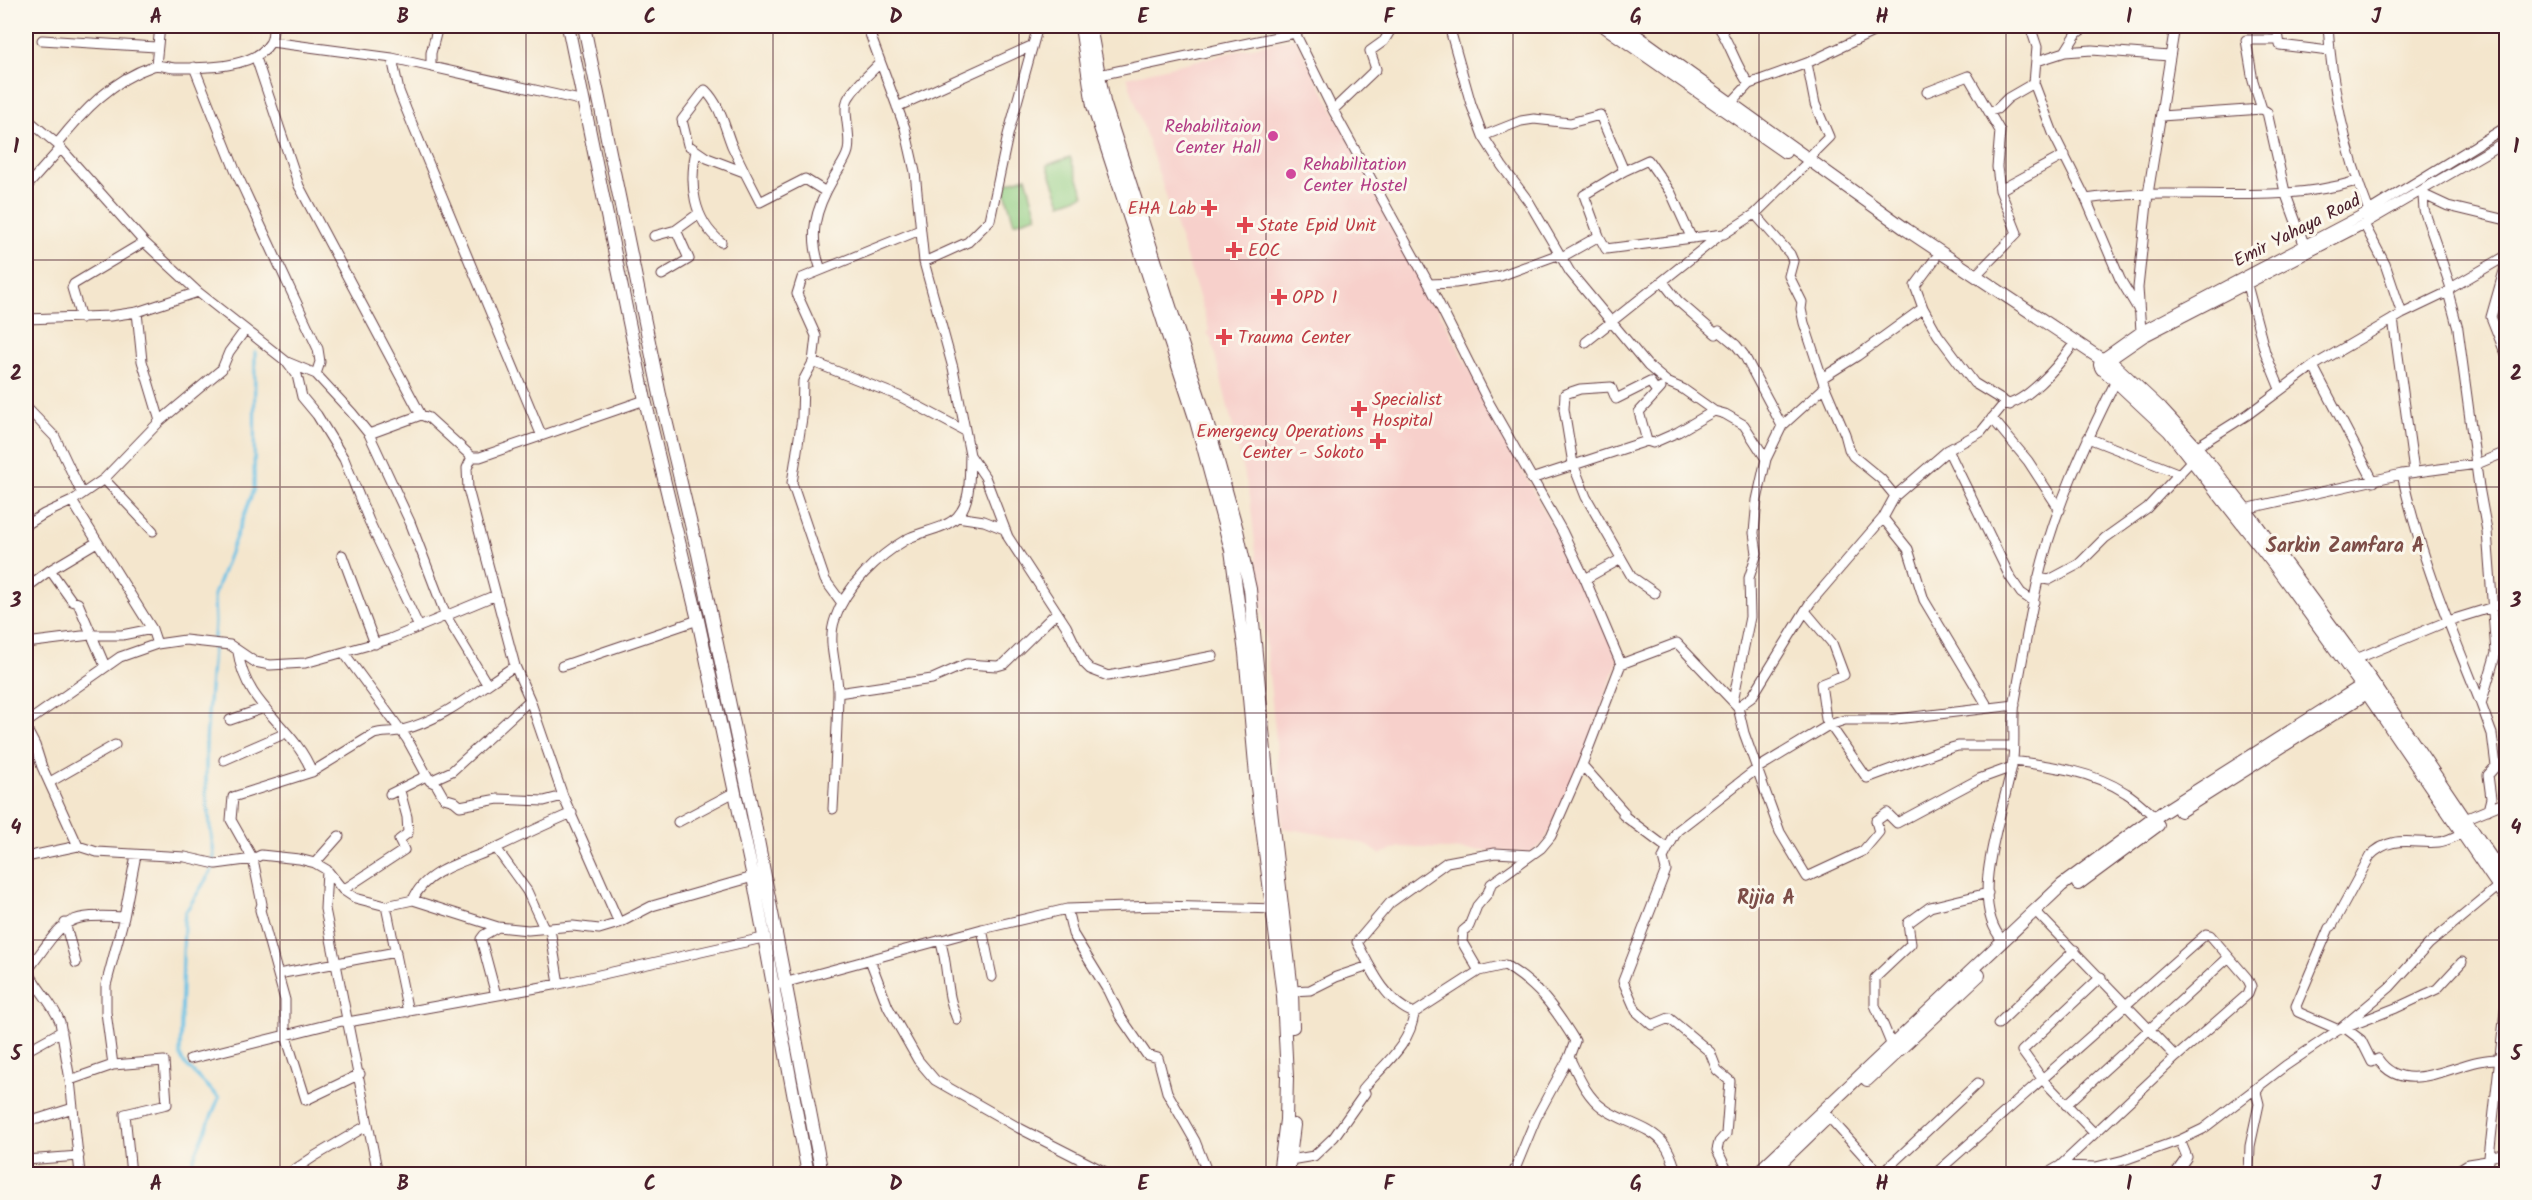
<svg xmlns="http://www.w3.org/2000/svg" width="2532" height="1200" viewBox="0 0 2532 1200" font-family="Kalam,sans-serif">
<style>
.built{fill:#f7d0cb}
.green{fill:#92ce83;stroke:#6e7657;stroke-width:1.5}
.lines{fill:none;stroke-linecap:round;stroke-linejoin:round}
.stream{stroke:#69c1e6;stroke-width:3}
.minor-casing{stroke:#643d43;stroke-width:11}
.secondary-casing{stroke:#643d43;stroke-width:14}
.minor{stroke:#fff;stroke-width:9}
.secondary{stroke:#fff;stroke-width:12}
.grid{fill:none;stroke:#4a1f2b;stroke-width:1.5;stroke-opacity:0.55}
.hotel-dot{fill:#d1479c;stroke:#fbf7ec;stroke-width:2}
.health-dot{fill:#e0444e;stroke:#fbf7ec;stroke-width:2}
.labels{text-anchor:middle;stroke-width:6;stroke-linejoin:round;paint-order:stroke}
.hotel-label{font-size:18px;fill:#b23c85;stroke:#fbf7ec;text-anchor:end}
.health-label{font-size:18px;fill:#be3a42;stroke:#fbf7ec;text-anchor:start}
.street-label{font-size:18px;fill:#4a1f2b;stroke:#fbf7ec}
.neighbourhood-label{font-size:20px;font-weight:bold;fill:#7d4e48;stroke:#fbf7ec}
.neatline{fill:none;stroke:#4a1f2b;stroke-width:2}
.grid-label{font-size:20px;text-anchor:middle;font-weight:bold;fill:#4a1f2b}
</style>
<rect width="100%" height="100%" fill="#fbf7ec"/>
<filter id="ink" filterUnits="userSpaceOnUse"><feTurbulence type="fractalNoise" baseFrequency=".0167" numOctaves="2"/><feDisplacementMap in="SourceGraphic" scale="12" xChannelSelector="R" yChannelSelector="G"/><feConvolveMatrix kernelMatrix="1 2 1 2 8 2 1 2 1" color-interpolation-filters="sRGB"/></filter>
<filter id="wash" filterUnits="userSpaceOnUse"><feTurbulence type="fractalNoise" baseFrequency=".008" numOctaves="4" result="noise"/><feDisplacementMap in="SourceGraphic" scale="24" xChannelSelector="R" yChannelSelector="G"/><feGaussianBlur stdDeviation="1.35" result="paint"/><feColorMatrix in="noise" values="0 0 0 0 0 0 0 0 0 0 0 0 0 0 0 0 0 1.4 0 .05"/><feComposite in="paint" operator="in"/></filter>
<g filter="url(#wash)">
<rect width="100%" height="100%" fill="#f4e6cd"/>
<path class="built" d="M1295,37l325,618 -34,95 -42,93 -15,10 -129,-6 -20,7 -15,-10 -33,-8 -50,-8 -7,-98 -25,-233 -39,-159 -5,-6 3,-1 -2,-10 -80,-244z"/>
<path class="green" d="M1070,157l14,38 -23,8 -14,-38z
M1026,177l11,39 -23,7 -11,-39z"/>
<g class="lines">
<path class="stream" d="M187,1174l32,-76 -36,-36 -3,-8 4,-132 1,-9 27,-43 2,-15 -8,-60v-54l9,-118 -1,-28 40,-106 1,-137"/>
</g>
</g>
<g filter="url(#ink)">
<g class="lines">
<g class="minor-casing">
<path id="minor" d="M867,26l38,102 10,44 9,90 29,106 17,87 15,22 23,60 58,89 18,37 6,6 18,7 105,-20
M1449,26l22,78 12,32 19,30 27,36 41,70 78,94 19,16 16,7 31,22 11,3 19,11 22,34
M1718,26c13,19 17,39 31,58
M2030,26l7,21 -3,36 19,50 33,66 34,80 18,30
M2277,26l3,19 49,6
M2328,26c4,65 17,124 41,185
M42,40l114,7
M2279,40h-33l7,41 9,28 5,3 18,80 19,52
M271,42l121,16 192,43
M2065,52l12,-19 10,-7
M256,58l43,128 122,229 8,3 43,39h8l165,-57
M392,58l7,33 7,18 135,325
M2037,61l28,-9 27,-2 77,6
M156,65l4,-39
M431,66v-13l7,-27
M194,67l41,103 83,179 2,13 -4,12
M1099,75l196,-42 38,77 96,174 59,117 74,130 23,48 36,85 -39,101 -31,71 -10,12 -50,36 -3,9 -11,13 -8,20 -6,5 -1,11 17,29
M1927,92l41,-16 32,55 -3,36 3,23 17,43 -42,43
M1732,102l17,-18 58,-21 79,-37
M897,107l134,-61
M1333,110l43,-41 -6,-18 14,-10 9,-15
M1990,111l7,-2 11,-11 26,-15
M2161,116l101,-7
M26,118l31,26 87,98 54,50 89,70 29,12 36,39 17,21 41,88 36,94 41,68
M1483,136l38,-15 13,-2 36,4 30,-8 24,56
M57,144c26,-33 55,-64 96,-78 7,-2 15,2 22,2 27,0 79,1 95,-25 3,-4 3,-12 3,-17
M696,151c-7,33 -3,69 25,91
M1806,160l23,-23 -14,-33 -8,-41
M744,172l-37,-14 -19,-13 -6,-25 23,-30c16,16 19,36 27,56 9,19 18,37 28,56l45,-23 21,13
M26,182l2,3 33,-37
M2000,190l65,-35
M2420,193l28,13 58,14
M2423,196l1,14 27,78
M2086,199c89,-14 184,8 271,-18
M1755,214l35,40 3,7 -4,15 13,26 -1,7 3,14 21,64 20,47 4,15 4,7 28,23 14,17
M2364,224l21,40 17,50
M654,236l22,-6 22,-16
M1691,237l-20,-44 -23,-33 -24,11 -40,24 15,41 7,13 118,-15 31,-20 49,-48
M1560,258l39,-22
M1935,259l-20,27 8,22 15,27 36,48 36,22
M924,262l44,-20 22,-22 18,-85 30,-109
M2506,264l-15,53 15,38
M821,270c-13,-35 -6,-60 12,-91 5,-9 13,-19 15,-28 4,-17 -7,-42 1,-54 8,-13 21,-24 31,-34
M662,275l27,-16 -13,-29
M1663,282l15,19 38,33 3,-3 17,14 8,10 38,71
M1429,284l26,-1 45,-7 57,-21
M2247,285l18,67 15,37
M2448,292l10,37 21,158 8,44 9,122 -15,51 11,30 4,32 -8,9 3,23 -3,12
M137,312l5,49 18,60
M81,318l-9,-30 2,-4 70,-42
M26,319l84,-3 27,-4 61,-20
M2393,319l21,153
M2141,331l-3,-43 10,-94 27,-168
M1586,342l133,-106
M2103,358l38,-27 228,-120 137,-84
M2112,359l32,-22 220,-113 142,-83
M813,362l86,34 66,35
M288,363l9,12 5,22 15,18 27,44 25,62 50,106
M2313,366l61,116
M1822,378l35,-22 66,-48
M26,407l29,30 27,57
M1992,418l36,43 32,49
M369,434l52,-19
M2088,438l92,36
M1647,441l6,2 25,-11 36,-21
M2196,447l51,-32 66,-49 89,-52 46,-22 3,-4 55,-32
M1948,450l62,127 11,16 13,9
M472,457l-5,11 1,21 47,177 15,34 33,96 56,127
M2402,474c17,80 49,155 79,230
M104,479l49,52
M1531,479l116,-38 -8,-29 22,-24
M72,501l80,128 5,15
M2245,509l157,-35 75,-10 29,-12
M957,517l27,4 20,8
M1883,518l25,31 16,51 64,107
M26,525l18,-11 28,-13 32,-22 56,-58 62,-52 7,-17 16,-22
M97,542l-47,28 22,31 6,2 27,63
M342,555l33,89
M2038,578l11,2 30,-16 26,-26 42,-30 46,-49
M1585,579l36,-20
M26,588l24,-18
M1655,593l-23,-16 -46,-80 -13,-33 -9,-55 1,-15 15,-5 31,-2 5,12 34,-17 7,10
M842,603l-17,-23 -33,-97 10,-65 1,-37 10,-19 3,-26 -19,-42 5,-16 118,-48
M1805,611l27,32 12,32 -23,9 5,35 41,59 73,-27 18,-5h54
M26,643l64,-8h32l30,-6
M238,652c8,56 55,72 74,120
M344,653l63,86 23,42 22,-10 78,-71
M2356,659l92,-38 58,-18
M1621,664l56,-21 61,64 6,26 36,99 27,45 56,-26 16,-19 -3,-11 11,-8 10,10 82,-44 33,-12
M562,666l136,-46
M838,693l94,-14 34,-15 31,2 7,-2 53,-52
M1733,701l17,-84 -1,-39 8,-25 -3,-20 3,-33 9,-41 16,-33 43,-39
M1738,707l14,-10 58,-94 73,-85 12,-22 53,-46 33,-18 22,-27c22,-1 55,-39 67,-56
M230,720l34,-12
M26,723l94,-66 37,-13 28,-4 45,5 25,17 15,3 35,-2 85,-24 106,-44
M26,728l9,17 7,22 36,79
M224,760l62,-27
M2013,761c39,5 79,10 113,32 10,6 20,16 29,24
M1582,765l42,47 -1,3 44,33
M430,781l6,3 8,14 10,3 6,5 38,-7 46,2 19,-5
M50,782l65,-37
M390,794l36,-18
M833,809c2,-38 4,-76 5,-114 1,-25 -12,-51 -3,-76 11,-33 43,-63 72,-80 15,-8 38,-10 50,-22 15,-16 12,-42 13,-62
M2465,819l41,-17
M678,822l51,-27
M496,848l31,43 17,37
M26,857l52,-11 19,6 88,5 31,7 37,-5 8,-4 38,4 16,4 12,7 16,20 12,8 31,8 27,-6 85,27 30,3 45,-4 26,3 20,-6 33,-17 101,-29
M315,863l24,-27
M327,870l-2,39 53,265
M343,890l61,-40 -5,-10 9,-7 -1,-16 -7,-26
M413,900c12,-31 55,-39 83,-52 25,-12 50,-24 76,-35
M386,906l22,106
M1067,909l6,25 35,57 12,25 27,39 11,3 9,34 28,49 13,33
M2040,916l136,141
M65,923l11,40
M550,929l9,55
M982,929l10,48
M940,940c9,26 5,53 17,79
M2003,941c-37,-41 1,-128 9,-176 4,-18 0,-43 3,-64 7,-40 14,-81 23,-121 15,-68 47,-137 78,-199
M870,960l18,47 30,53 17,20 84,48 90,46
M26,966c8,21 26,35 34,56l10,58 10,94
M27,971c37,-48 33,-58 97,-54
M278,974l118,-22
M780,984l202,-55 85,-20 91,-3 121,3
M1292,991l18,-1 26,-13 33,-11
M496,995l-15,-56 3,-4 14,-8
M1998,1024l77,-74
M2347,1027l49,-19 41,-19 25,-27
M2345,1028l16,12 11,22 6,-3c29,42 82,-2 122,0
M2339,1030l-41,-18 -2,-6 33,-78 3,-2 38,-70c22,-23 44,-11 69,-14 8,-1 16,-6 23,-8
M1892,1046l-17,-41v-27l36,-34 -3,-21 22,-16 58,-14
M26,1051l36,-20
M1569,1057c9,18 17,39 34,51 18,14 48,18 61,36 7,8 10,21 13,30
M190,1059l152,-38 6,1 211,-38 204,-46
M113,1065l51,-4 3,43 -42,10 6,60
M360,1074l-54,26 -21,-67v-33l-25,-90 2,-6 -9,-45 -22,-39 2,-23 79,-25 62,-38c9,-3 19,-1 28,-4 41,-10 78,-42 113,-64
M70,1080l43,-15 -7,-53v-27l18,-68 12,-62
M2066,1105l163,-148
M1829,1117l51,57
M26,1120l12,-1 35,-11
M2094,1133l-51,-53 -21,-29 79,-74
M2489,1157l17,-4
M26,1160l53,-4
M1290,1160l24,-4 20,-19 31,-44 -3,-3c20,-24 49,-45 52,-77
M2060,1166l36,1 28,-7 56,-20 23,-11 82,-63 56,-38 49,-41 39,-43 71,-59
M288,1174l27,-18 53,-31
M1513,1174l23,-56 33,-61 6,-16c-21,-34 -36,-55 -70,-76l-26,6 -65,42c-28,-10 -44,-46 -57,-71l33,-39 57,-41 48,-9 36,2
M1729,1174l-12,-24 2,-8 7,-8 4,-53 -13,-11 -7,-18 -41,-34 -17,7 -16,-14 -13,-30 43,-111 -3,-12 14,-27 81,-63 71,-43 16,-5h43l127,-15
M1881,1174l97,-91
M1935,1174l271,-240 4,1 37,43 4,8 -3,8 -72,63 -116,109 -14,8
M2175,1174l12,-17 -7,-17
M2249,1174l1,-28 9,-42 -3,-12 4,-6
M2452,1174l16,-10 19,-3
M2485,1174l4,-17 17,-155"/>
</g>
<g class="secondary-casing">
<path id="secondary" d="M568,26l77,374 53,220 55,257 55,297
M584,26l76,369 38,159 55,260 69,360
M1081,26l12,80 103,315 35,129 14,103 12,134 26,209 4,81 -1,43 -7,54
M1090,26l14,76 101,313 32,115 13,59 18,196 24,206 1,36
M1604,26l181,126
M1623,26l284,204 194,129 7,-2 4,2v7l-5,4 -5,-1 -2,-4 1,-6
M2113,364l48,45 35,38 49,62 126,171 133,197
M2104,370l65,61 104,132 94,130 139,204
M2180,811l196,-124
M2078,884l80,-59
M1867,1080l112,-105
M1288,1174l6,-49
M1756,1174l306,-289 87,-64 222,-141
M1769,1174l55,-53"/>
</g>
<use href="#minor" class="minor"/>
<use href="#secondary" class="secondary"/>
</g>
</g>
<path class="grid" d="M280,26v1148M526,26v1148M773,26v1148M1019,26v1148M1266,26v1148M1513,26v1148M1759,26v1148M2006,26v1148M2252,26v1148M26,260h2480M26,487h2480M26,713h2480M26,940h2480"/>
<g class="hotel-dot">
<circle cx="1273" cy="136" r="6"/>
<circle cx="1291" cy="174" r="6"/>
</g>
<g class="health-dot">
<path d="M1206 199h6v6h6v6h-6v6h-6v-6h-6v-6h6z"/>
<path d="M1242 216h6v6h6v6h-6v6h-6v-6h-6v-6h6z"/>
<path d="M1231 241h6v6h6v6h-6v6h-6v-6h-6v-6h6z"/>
<path d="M1276 288h6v6h6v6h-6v6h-6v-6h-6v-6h6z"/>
<path d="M1221 328h6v6h6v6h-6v6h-6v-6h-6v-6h6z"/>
<path d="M1356 400h6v6h6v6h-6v6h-6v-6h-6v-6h6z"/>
<path d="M1375 432h6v6h6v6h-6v6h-6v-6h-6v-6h6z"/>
</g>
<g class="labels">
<g class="hotel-label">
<text x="1261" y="132">Rehabilitaion<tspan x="1261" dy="21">Center Hall</tspan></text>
<text x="1303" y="170" text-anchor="start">Rehabilitation<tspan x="1303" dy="21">Center Hostel</tspan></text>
</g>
<g class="health-label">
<text x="1196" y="214" text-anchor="end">EHA Lab</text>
<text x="1258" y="231">State Epid Unit</text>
<text x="1248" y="256">EOC</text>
<text x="1292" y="303">OPD 1</text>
<text x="1238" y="343">Trauma Center</text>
<text x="1372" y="405">Specialist<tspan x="1372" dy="21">Hospital</tspan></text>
<text x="1364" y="437" text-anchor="end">Emergency Operations<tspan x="1364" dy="21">Center - Sokoto</tspan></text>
</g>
<g class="street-label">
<text transform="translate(2297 230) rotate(-27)" y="6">Emir Yahaya Road</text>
</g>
<g class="neighbourhood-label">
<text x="2345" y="552">Sarkin Zamfara A</text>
<text x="1766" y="904">Rijia A</text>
</g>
</g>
<rect width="2532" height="1200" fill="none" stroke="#fbf7ec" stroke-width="66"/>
<rect x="33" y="33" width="2466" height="1134" class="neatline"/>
<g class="grid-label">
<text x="156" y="23">A</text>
<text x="403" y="23">B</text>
<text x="650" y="23">C</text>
<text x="896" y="23">D</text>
<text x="1143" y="23">E</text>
<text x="1389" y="23">F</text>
<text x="1636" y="23">G</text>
<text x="1882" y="23">H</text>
<text x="2129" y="23">I</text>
<text x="2376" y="23">J</text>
<text x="16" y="153">1</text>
<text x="2516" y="153">1</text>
<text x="16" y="380">2</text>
<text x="2516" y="380">2</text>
<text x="16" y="607">3</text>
<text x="2516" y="607">3</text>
<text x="16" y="834">4</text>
<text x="2516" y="834">4</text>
<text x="16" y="1060">5</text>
<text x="2516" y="1060">5</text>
<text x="156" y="1190">A</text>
<text x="403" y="1190">B</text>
<text x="650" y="1190">C</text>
<text x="896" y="1190">D</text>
<text x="1143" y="1190">E</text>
<text x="1389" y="1190">F</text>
<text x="1636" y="1190">G</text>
<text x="1882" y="1190">H</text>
<text x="2129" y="1190">I</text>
<text x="2376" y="1190">J</text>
</g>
</svg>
